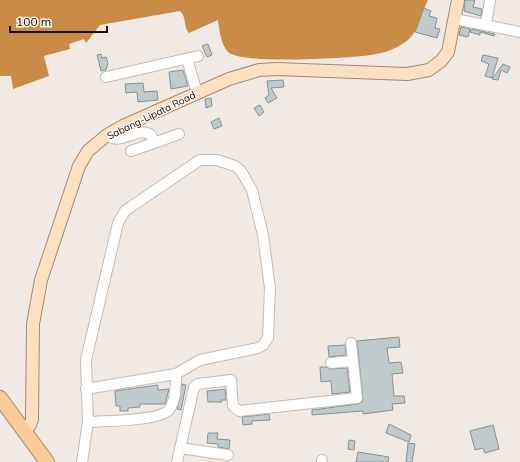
<svg xmlns="http://www.w3.org/2000/svg" width="520" height="462" viewBox="0 0 520 462" font-family="Mulish,sans-serif">
<style>
.water{fill:#c98b46}
.building{fill:#c0c9cc;stroke:#889194}
.lines{fill:none;stroke-linecap:round;stroke-linejoin:round}
.minor-casing{stroke:#c2bbb5;stroke-width:12}
.major-casing{stroke:#a98868;stroke-width:14}
.highway-casing{stroke:#a98868;stroke-width:16}
.minor{stroke:#fff;stroke-width:10}
.major{stroke:#fde0c2;stroke-width:12}
.highway{stroke:#fbcb9a;stroke-width:14}
.labels{text-anchor:middle;stroke-width:3;stroke-linejoin:round;paint-order:stroke}
.street-label{font-size:10px;fill:#100d0b;stroke:#fef7f1}
</style>
<rect width="100%" height="100%" fill="#f1eae4"/>
<path class="water" d="M0,0h428c-6,11 -10,31 -18,38 -10,10 -26,15 -39,17 -22,3 -129,10 -143,-3 -7,-8 -9,-22 -10,-32l-29,13c-6,-6 -2,-16 -9,-22l-80,14 -14,18 -2,-4 -15,5 1,5 -26,7 5,20 -36,13 -2,-13h-11z"/>
<path class="building" d="M465,0h10l-2,7 9,2 -1,7 -17,-5z
M424,8l7,3 -2,5 8,2 -2,10 5,1 -3,9 -22,-6z
M461,27l9,2 -2,8 -9,-2z
M471,29l24,5 -1,2 -14,-4v3l-10,-3z
M208,44l4,11 -5,2 -5,-11z
M101,54l1,4 4,-1 2,6 -2,7 -5,1 -4,-16z
M483,55l15,3 -6,20 -7,-2 4,-12 -8,-3z
M503,64l7,3 -3,6 -6,-3 -3,10 -6,-1z
M183,70l5,16 -17,3 -2,-17z
M283,80l1,7 -13,1 6,10 -9,5 -3,-5 4,-3 -2,-14z
M143,83l1,9 13,-1 1,9 -20,2 -1,-10 -11,1 -1,-9z
M211,98l1,8 -6,2 -1,-9z
M260,105l4,7 -5,4 -5,-8z
M219,118l3,8 -8,3 -3,-7z
M399,337l1,10 -13,1 2,15 12,-1 2,11 -11,1 2,22h10l1,7 -13,1 1,6 -30,4v-3l-51,4v-5l46,-6 5,-3 -6,-60z
M345,345l1,10 -17,2 -1,-11z
M320,367h6l5,2 16,-1 3,24 -18,2 -1,-13 -10,1z
M182,384l4,1 -5,25 -4,-1z
M158,385v5l11,-1 -4,15h-25v3l-12,1v3h-8v-5h-4l-1,-15z
M225,389l1,11h-5l1,2h-14l-1,-11z
M269,414l1,6 -18,1v3l-9,1 -1,-8z
M389,424l22,11 -2,7 -23,-9z
M493,425l6,24 -14,4 -2,-5 -8,2 -5,-19z
M208,433h10l-1,6 13,1 -1,9 -11,-2v-3l-11,-1z
M349,440l6,1 -1,9 -6,-1z
M408,443l7,1 -3,18h-6z
M358,452l31,5 -1,5h-32z"/>
<g class="lines">
<g class="minor-casing">
<path id="minor" d="M455,19l65,13
M486,24l4,-24
M187,59l10,34
M106,77l92,-21
M107,135c14,12 29,-10 44,0l3,8 -23,8
M154,143l25,-9
M331,363l22,-2
M88,422c16,-1 71,-1 81,-12 7,-9 7,-26 7,-36
M180,448l48,7
M82,462l6,-40 -2,-62 32,-137 7,-12 7,-5 68,-46h17l18,6 6,5 11,19 11,45 7,53 -2,50 -5,7 -5,3 -58,12 -24,14 -90,15
M177,462l17,-75 4,-3 33,-4 2,26 6,5 118,-13 -6,-55
M322,462v-2"/>
</g>
<g class="major-casing">
<path id="major" d="M23,431l7,-6 2,-5 1,-96 8,-44 38,-114 9,-15 19,-16 16,-9 106,-47 30,-9 18,-1 130,5 22,-4 12,-9 7,-9 10,-52"/>
</g>
<g class="highway-casing">
<path id="highway" d="M0,398l47,64"/>
</g>
<use href="#minor" class="minor"/>
<use href="#major" class="major"/>
<use href="#highway" class="highway"/>
</g>
<g class="labels">
<g class="street-label">
<text transform="translate(151 115) rotate(-26)" y="4">Sabang-Lipata Road</text>
</g>
</g>
<path d="M10 26v6h97v-6" fill="none" stroke="#100d0b" stroke-width="2"/>
<text x="16" y="26" font-size="12" fill="#100d0b" stroke="#fef7f1" stroke-width="3" paint-order="stroke">100 m</text>
</svg>
